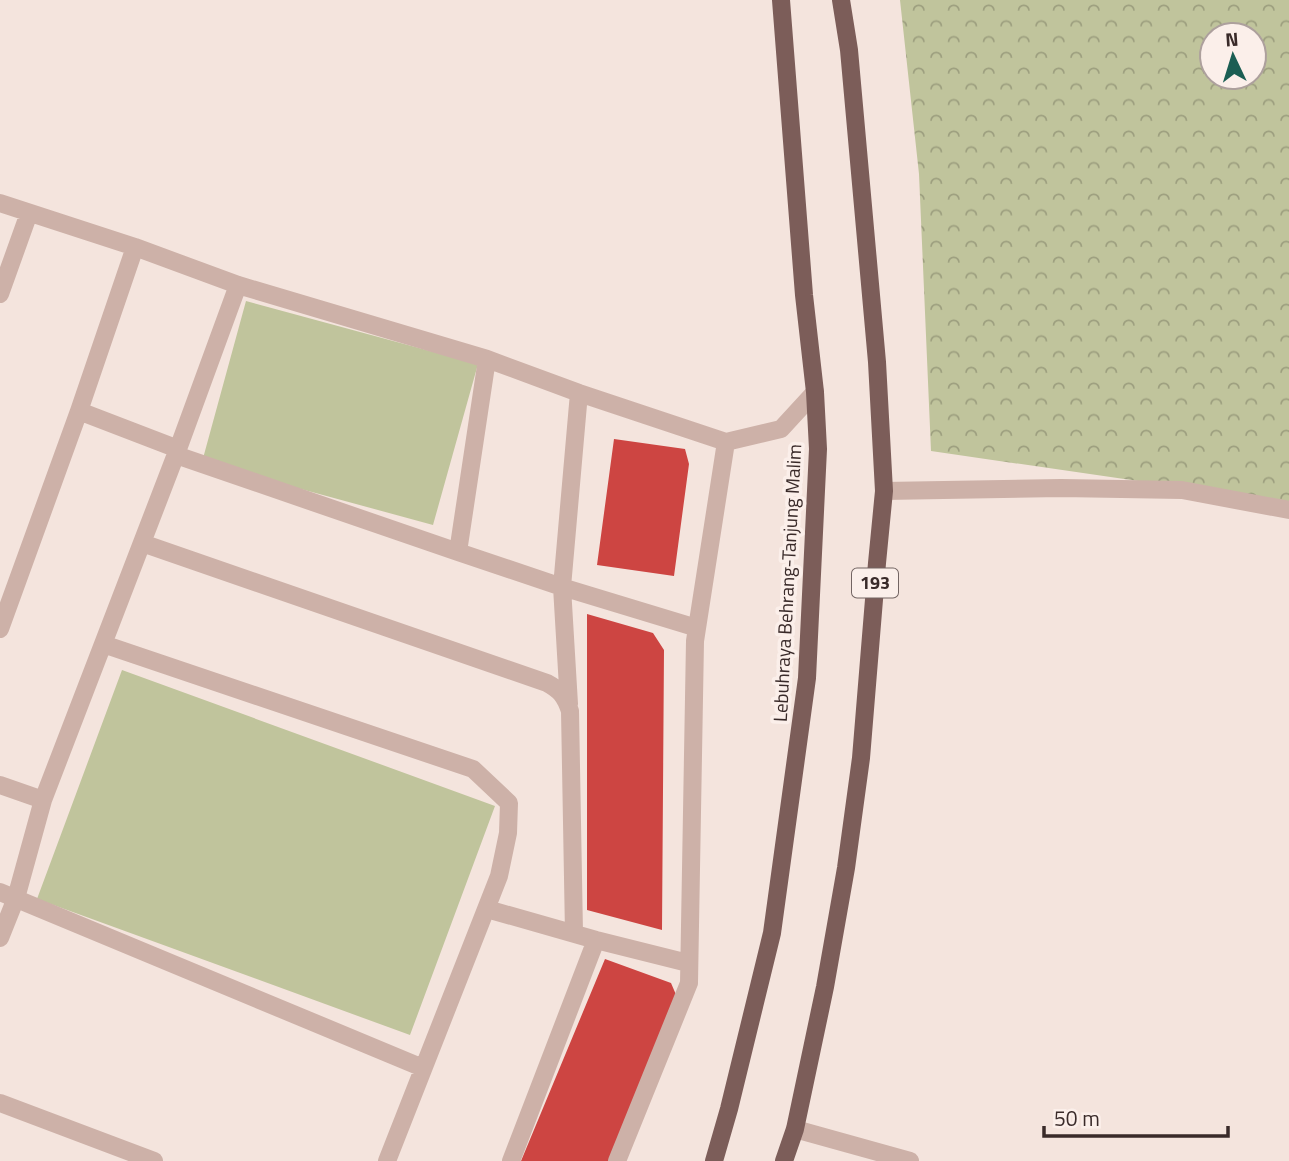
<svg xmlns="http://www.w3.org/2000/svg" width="1289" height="1161" viewBox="0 0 1289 1161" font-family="'Titillium Web',sans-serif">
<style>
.forest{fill:url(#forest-crowns);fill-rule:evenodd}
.park{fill:#c0c49c}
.building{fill:#cd4542}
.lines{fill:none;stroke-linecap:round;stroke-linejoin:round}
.minor{stroke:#cdb1a8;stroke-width:18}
.major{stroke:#7c5d59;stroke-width:18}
.labels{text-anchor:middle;stroke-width:7;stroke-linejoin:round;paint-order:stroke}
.shield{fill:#fbefea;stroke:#736563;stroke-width:2}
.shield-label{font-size:18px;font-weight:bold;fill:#392a29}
.street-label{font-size:19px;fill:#392a29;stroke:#fbefea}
</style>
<defs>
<pattern id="forest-crowns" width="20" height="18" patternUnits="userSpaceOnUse" patternTransform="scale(1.75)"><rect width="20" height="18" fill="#c0c49c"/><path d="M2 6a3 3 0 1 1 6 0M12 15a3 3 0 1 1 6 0" fill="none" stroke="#9d9f7f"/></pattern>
</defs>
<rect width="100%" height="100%" fill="#f4e4dd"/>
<path class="forest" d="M900,0h389v503l-358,-52 -12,-277zM1212,35h42v42h-42z"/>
<path class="park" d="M246,301l232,63 -45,161 -231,-63z
M122,670l373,136 -85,229 -373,-136z"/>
<path class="building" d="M614,439l71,10 4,15 -15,112 -77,-11z
M587,614l66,19 11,17 -2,280 -75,-20z
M605,959l66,24 6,14 -68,164h-88z"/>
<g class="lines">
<path class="minor" d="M0,203l135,44 103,38 249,74 92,34 147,49 55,-13 34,-37
M0,294l29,-81
M79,411l99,38
M176,455l282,97 104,35 135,41
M884,491l177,-3 121,2 107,20
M142,543l405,140c13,7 18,13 23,28l4,222
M458,552l29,-193
M0,629l79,-218 56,-164
M103,644l370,125 36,34 -1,30 -9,43 -112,285
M569,704l-7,-117 17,-194
M0,785l43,15
M0,892l423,176
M487,909l109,31 92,23
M0,938l16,-40 27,-98 135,-351 60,-164
M0,1103l154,58
M795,1129l115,32
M511,1161l85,-221
M617,1161l72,-178 6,-342 31,-199"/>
<path class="major" d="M714,1161l15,-52 43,-176 35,-255 11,-229 -3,-57 -11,-97 -23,-295
M784,1161l11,-32 30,-142 21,-119 15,-110 16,-195 7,-72 -7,-129 -28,-312 -8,-50"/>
</g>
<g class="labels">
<rect class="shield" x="852" y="568.5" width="46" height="29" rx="5"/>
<g class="shield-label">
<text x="875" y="589">193</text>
</g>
<g class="street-label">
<text transform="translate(787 583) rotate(-87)" y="7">Lebuhraya Behrang-Tanjung Malim</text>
</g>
</g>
<g transform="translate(1233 56) rotate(356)"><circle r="33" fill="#fbefea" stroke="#ada09d" stroke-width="2"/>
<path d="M0-5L12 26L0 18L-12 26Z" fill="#1b5e53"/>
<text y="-10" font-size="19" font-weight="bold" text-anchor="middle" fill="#392a29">N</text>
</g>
<path d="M1044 1126v10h184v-10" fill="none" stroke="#392a29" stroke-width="3.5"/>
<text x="1054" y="1126" font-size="21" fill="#392a29" stroke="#fbefea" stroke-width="5" paint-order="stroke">50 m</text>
</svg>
